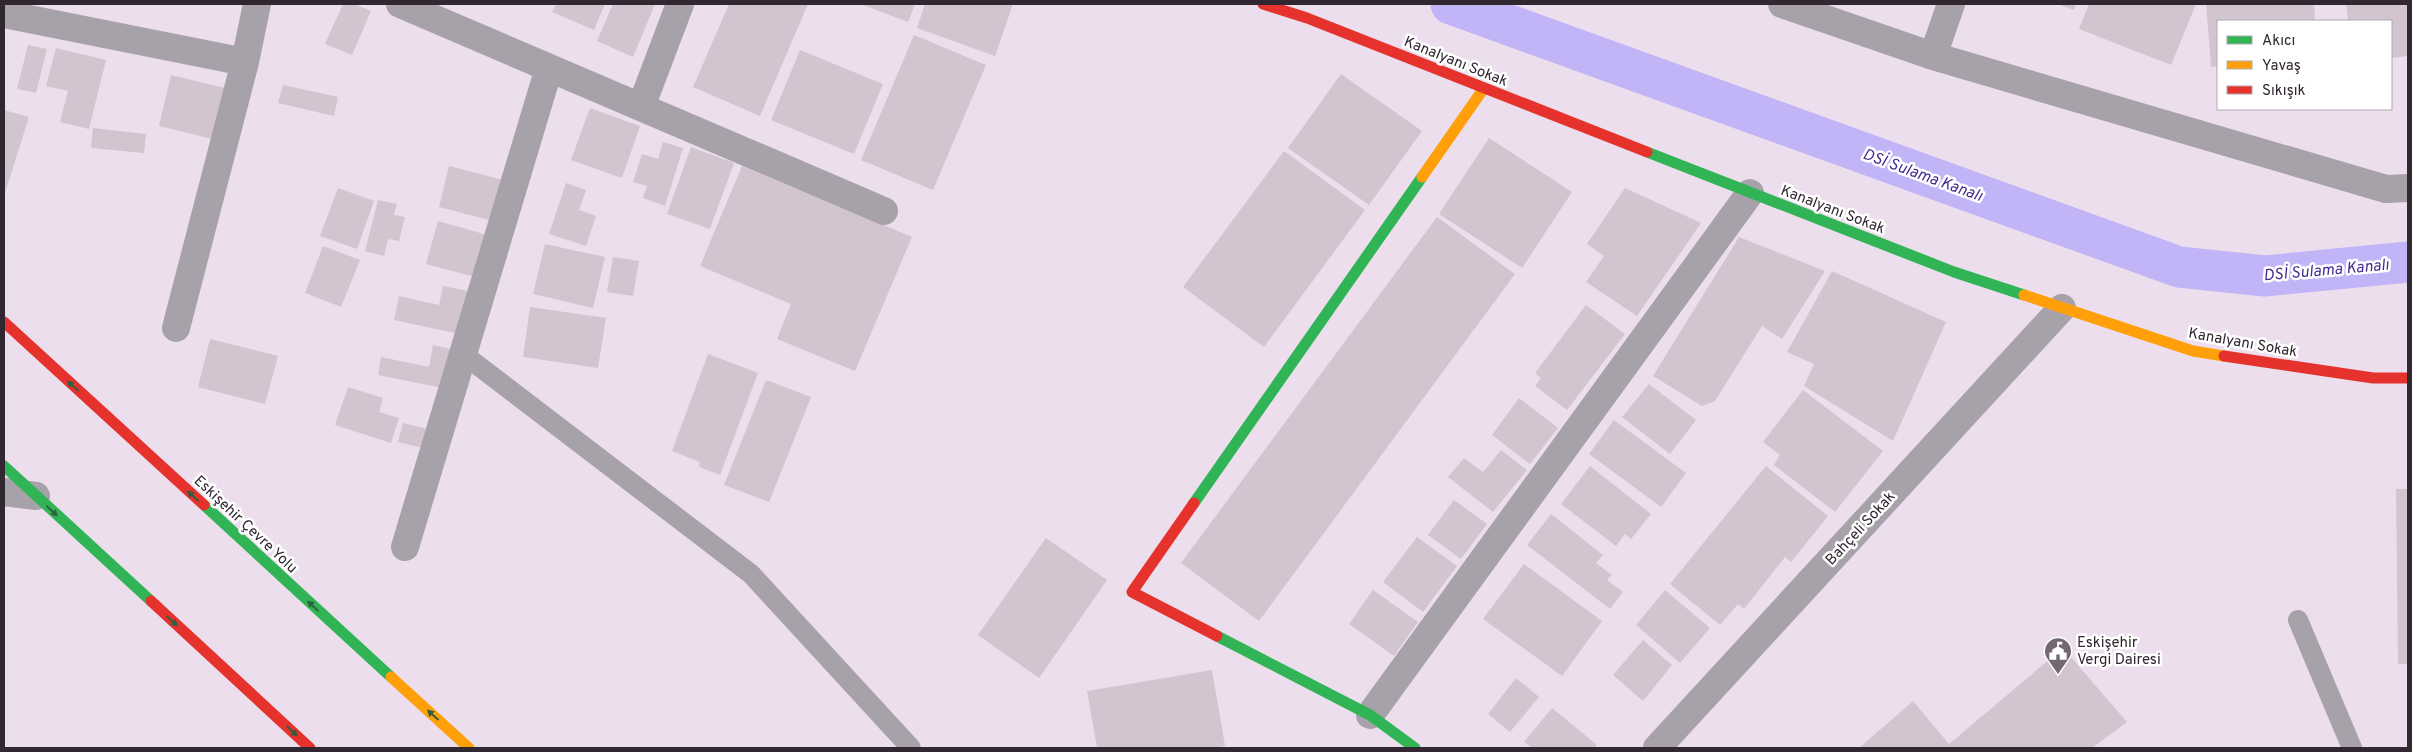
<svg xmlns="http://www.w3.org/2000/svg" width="2412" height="752" viewBox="0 0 2412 752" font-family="Overpass,sans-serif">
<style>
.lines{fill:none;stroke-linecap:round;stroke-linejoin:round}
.canal{stroke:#c1b5f8;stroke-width:41}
.building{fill:#d2c5cf}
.lane{stroke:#a7a2a9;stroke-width:20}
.street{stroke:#a7a2a9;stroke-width:28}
.fast{stroke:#30b455;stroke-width:11}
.slow{stroke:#ff9f0a;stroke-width:11}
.jam{stroke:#e5322d;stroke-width:11}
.oneway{fill:#315f3f}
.labels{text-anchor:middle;stroke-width:5;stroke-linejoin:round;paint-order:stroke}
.street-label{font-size:15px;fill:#312731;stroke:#fff}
.poi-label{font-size:15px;fill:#312731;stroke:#fff;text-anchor:start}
.water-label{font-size:16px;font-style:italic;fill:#452b90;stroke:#fff}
</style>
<rect width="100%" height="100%" fill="#ecdeec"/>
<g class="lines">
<path class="canal" d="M1451,4l728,263 86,9 143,-14"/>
</g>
<path class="building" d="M343,4h11l17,7 -19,44 -27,-11z
M556,4h49l-11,26 -42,-18z
M613,4h42l-22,53 -36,-16z
M729,4h79l-48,112 -67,-29z
M861,4h54l-7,18z
M925,4h88l-18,52 -78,-28z
M2057,4h19l-2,6z
M2089,4h107l-25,61 -92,-36z
M2206,4h108l1,17h-97v45l-7,1z
M2346,4h62v52l-17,2v-37h-43z
M914,35l72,30 -53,125 -72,-30z
M28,45l19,4 -11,44 -19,-4z
M56,48l50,12 -17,69 -29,-7 8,-31 -22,-5z
M800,50l83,34 -29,70 -83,-34z
M1341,74l81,57 -53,74 -81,-57z
M171,75l54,13 -13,51 -53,-13z
M283,85l55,12 -4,19 -56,-13z
M590,108l50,18 -18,52 -51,-18z
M4,110l25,7 -24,76 -1,-1z
M93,128l53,6 -2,19 -53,-5z
M1489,138l83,54 -50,76 -83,-54z
M663,142l20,6 -18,58 -22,-8 4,-12 -14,-4 9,-28 16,5z
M691,147l43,16 -24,66 -43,-15z
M1284,151l81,59 -101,137 -81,-60z
M449,166l58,15 -10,41 -58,-15z
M742,166l170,71 -57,134 -78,-32 14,-35 -91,-38z
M566,183l20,7 -7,20 17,6 -10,30 -37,-12z
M338,188l36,13 -17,48 -37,-13z
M1625,188l76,35 -64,93 -51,-34 18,-26 -17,-12z
M378,200l19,4 -3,11 11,2 -6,24 -11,-2 -4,17 -19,-5z
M1437,217l78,57 -256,347 -78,-58z
M438,221l53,15 -12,42 -53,-14z
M1739,237l86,34 -43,68 -20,-13 -47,75 -13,5 -49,-30z
M545,244l60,13 -12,51 -60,-14z
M323,246l37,14 -19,47 -36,-14z
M613,257l26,4 -6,35 -26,-4z
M1832,271l114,51 -53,119 -89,-55 10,-22 -27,-12z
M443,286l30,6 -9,43 -70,-15 5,-24 40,9z
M1586,305l39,29 -58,76 -32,-24 6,-8 -6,-5z
M530,307l76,11 -8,50 -75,-11z
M210,339l68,17 -13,48 -67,-17z
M433,345l22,5 -8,39 -69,-14 3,-18 48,10z
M708,354l50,19 -38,102 -21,-8 1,-5 -28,-11z
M766,380l45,17 -42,105 -45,-17z
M1649,384l47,36 -26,34 -48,-37z
M348,387l35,11 -4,14 20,6 -8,25 -56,-18z
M1803,390l80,61 -48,61 -61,-47 6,-10 -17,-13z
M1519,398l39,30 -28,36 -38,-29z
M1614,420l72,53 -25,34 -72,-53z
M403,423l28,7 -4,19 -29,-7z
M1501,450l26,20 -34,42 -45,-35 16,-19 19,14z
M1590,466l61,48 -20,25 -6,-5 -9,12 -55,-42z
M1766,466l62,50 -37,46 -6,-5 -41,52 -6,-5 -18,21 -50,-41z
M2396,489h12v175h-10z
M1454,500l33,24 -26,35 -33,-24z
M1551,514l52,41 -7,8 16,12 -5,5 16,12 -13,17 -83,-64z
M1417,537l40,29 -34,46 -40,-30z
M1046,538l61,42 -68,98 -61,-43z
M1524,564l78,57 -40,55 -79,-57z
M1373,590l45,32 -24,34 -45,-32z
M1665,590l45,38 -30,35 -44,-38z
M1643,640l29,25 -29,36 -30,-26z
M2063,648l64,74 -35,26h-233l54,-47 36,43z
M1212,670l13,76 -13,2h-115l-10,-57z
M1516,678l23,19 -29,35 -22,-18z
M1552,708l45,37 -3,3h-62l-8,-6z"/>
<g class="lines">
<path class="lane" d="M463,354l288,220 160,174
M2298,620l54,128"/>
<path class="street" d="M400,4l484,207
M1782,4l151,52 453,133 22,-1
M4,14l241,48
M1933,56l18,-52
M641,107l39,-103
M176,328l69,-266 12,-58
M4,492l32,4
M405,547l144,-479
M1370,715l380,-522
M1657,748l405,-440"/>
<path class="fast" d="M1647,152l307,120 70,23
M4,466l147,135
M1194,503l228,-326
M204,505l187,172
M1217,636l153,79 45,33"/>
<path class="slow" d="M1422,177l62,-89
M2024,295l169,56 31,5
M391,677l78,71"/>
<path class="jam" d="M1263,4l44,14 340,134
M4,322l200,183
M2224,356l149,22h35
M1194,503l-62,89 85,44
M151,601l159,147"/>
</g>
<defs><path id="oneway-solid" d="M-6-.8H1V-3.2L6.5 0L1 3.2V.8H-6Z" transform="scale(1.25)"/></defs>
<g class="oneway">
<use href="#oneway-solid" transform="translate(73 386) rotate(-138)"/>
<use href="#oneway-solid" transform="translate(193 496) rotate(-137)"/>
<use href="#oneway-solid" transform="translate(52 511) rotate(43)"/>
<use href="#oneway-solid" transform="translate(313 606) rotate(-137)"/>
<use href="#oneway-solid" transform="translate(172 621) rotate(43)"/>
<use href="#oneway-solid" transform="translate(433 715) rotate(-138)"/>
<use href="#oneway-solid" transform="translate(292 731) rotate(43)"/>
</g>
<defs>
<g id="civic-pin" transform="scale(1.4375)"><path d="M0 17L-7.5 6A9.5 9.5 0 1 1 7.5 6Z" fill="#726772" stroke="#fff"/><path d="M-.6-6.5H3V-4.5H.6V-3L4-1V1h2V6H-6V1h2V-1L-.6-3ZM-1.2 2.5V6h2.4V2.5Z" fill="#fff"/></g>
</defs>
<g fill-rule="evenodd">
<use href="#civic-pin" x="2058" y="651"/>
</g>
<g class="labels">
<g class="street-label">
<text transform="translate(1456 61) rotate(22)" y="5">Kanalyanı Sokak</text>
<text transform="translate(1833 209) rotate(21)" y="5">Kanalyanı Sokak</text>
<text transform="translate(2243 342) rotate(10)" y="5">Kanalyanı Sokak</text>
<text transform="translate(246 524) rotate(43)" y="5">Eskişehir Çevre Yolu</text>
<text transform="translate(1860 528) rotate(-47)" y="5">Bahçeli Sokak</text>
</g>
<g class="poi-label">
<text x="2077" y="647">Eskişehir<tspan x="2077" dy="17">Vergi Dairesi</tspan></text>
</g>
<g class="water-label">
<text transform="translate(1923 174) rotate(20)" y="6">DSİ Sulama Kanalı</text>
<text transform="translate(2326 269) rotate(-5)" y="6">DSİ Sulama Kanalı</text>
</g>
</g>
<rect width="2412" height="752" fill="none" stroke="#312731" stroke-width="10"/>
<rect x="2217" y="20" width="175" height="90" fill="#ffffff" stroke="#ada9ad"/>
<rect x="2227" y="36" width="25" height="8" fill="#30b455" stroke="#ada9ad"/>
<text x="2262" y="45" font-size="15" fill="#312731">Akıcı</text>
<rect x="2227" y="61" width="25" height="8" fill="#ff9f0a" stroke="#ada9ad"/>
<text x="2262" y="70" font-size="15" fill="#312731">Yavaş</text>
<rect x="2227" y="86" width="25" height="8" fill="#e5322d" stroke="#ada9ad"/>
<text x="2262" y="95" font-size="15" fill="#312731">Sıkışık</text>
</svg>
